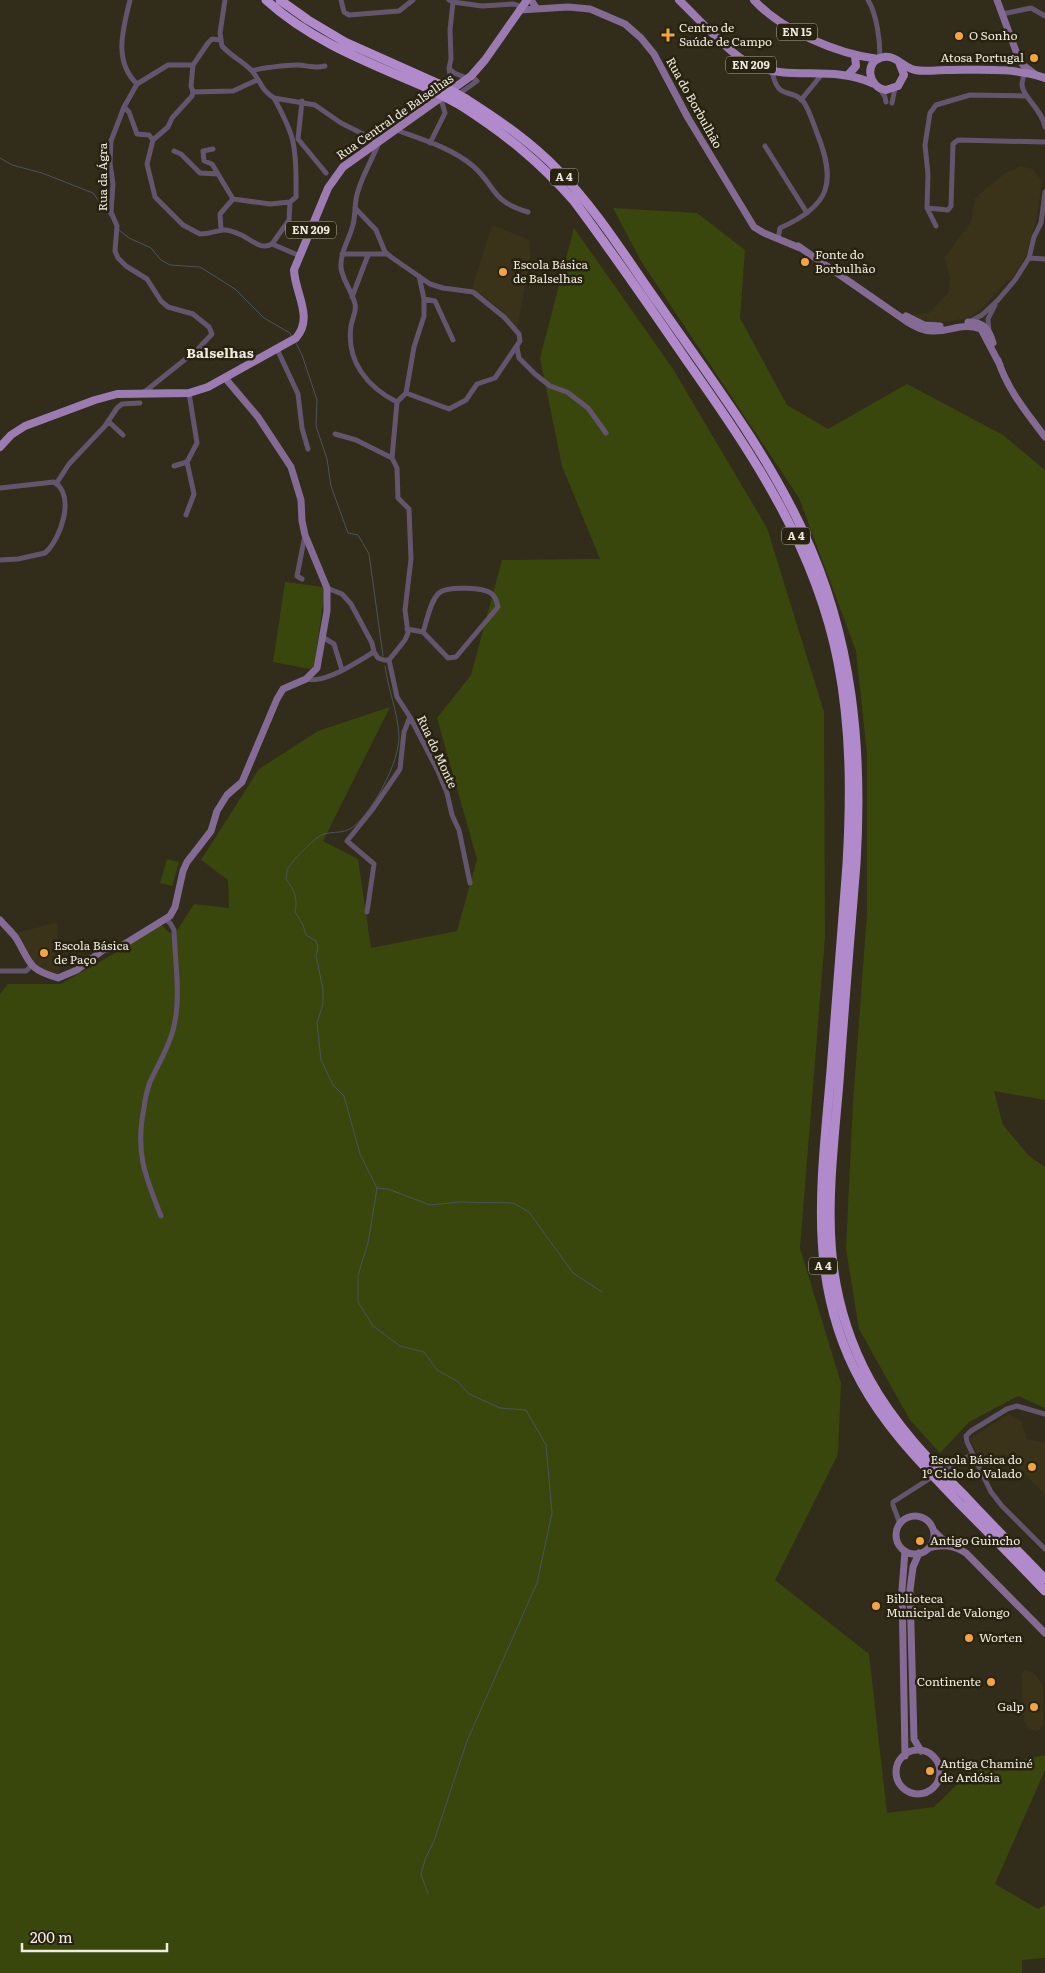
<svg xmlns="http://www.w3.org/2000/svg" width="1045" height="1973" viewBox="0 0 1045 1973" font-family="Literata,serif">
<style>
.built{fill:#3a3219}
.green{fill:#39470d}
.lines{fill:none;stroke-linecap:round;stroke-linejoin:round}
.stream{stroke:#48555b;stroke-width:1}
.street{stroke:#64556f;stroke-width:5}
.secondary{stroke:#836b95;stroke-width:7}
.primary{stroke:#9b7bb2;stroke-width:8}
.highway{stroke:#b18acc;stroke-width:9}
.highway-bridge{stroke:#b18acc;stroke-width:9}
.poi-dot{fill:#f3a442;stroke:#282210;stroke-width:2}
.labels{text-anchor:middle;stroke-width:5;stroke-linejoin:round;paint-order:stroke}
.shield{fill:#282210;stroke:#b3afa2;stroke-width:1}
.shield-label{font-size:11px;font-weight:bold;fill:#efebe0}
.poi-label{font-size:12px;fill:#efebe0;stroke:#282210;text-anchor:start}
.street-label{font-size:12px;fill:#efebe0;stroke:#282210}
.neighbourhood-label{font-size:14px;font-weight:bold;fill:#efebe0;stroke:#282210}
</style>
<rect width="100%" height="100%" fill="#322c1a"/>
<path class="built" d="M1020,166l13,3 9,12 -5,37 -11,38 -14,23 -5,2 -26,29 -12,8 -34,5 -24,-8 18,-2 19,-20 2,-16 -6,-19 27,-36 4,-24 30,-25z
M492,225l37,15 2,15 -14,74 -16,-19 -29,-22z
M57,922l3,51 -7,1 -18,-10 -19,-31z
M1009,1414l12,7 6,18 18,4v51l-40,-40 -19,13 -17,-28z
M1025,1670l9,3 9,12 1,39 -4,5 -4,2 -7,-2 -5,-7 -3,-48z"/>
<path class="green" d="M613,208l84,5 48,37 -5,68 47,87 41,24 79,-45 96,51 42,35v630l-51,-9 9,34 26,31 16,11v241l-27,-12 -49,26 -29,31 -30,-33 -51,-91 -13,-80 7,-147 14,-188v-160l-11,-103 -57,-153 -158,-237z
M574,228l99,141 94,159 57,184 1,225 -25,311 41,135 -3,71 -63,126 94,74 18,159 47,-6 37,-36 74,-16v15l-50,114 43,25 7,-4v53l-23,2v13h-1022v-979l8,-10h53l63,-36 37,-23 9,8 6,-1 18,-28 35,4 -1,-28 -27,-20 58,-91 59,-38 72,-24 -67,134 35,18 13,89 86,-17 20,-72 -40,-141 34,-43 31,-115 98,-1 -38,-93 -22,-108z
M285,582l38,5 2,4 -11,75 -4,3 -37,-7z
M167,859l12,3 -7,24 -12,-3z"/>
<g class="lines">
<path class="stream" d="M0,158l12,7 30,8 51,20 17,23
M119,230l10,8 22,10 10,12 9,5 30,2 16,10 19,12 29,29 26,15 1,3
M295,341l7,14 15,45 -1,26 11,33 4,27 17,47 10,2 11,19 14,102
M385,666c3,24 13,45 14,71 0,26 -26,74 -46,90 -10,7 -18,4 -29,7 -8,2 -35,29 -37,37 0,1 -1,7 -1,8 8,10 12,20 9,33l8,13 3,10 10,6 2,6 -2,9 7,33v15l-6,19 4,37 12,25 11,11 16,58 17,34 -9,55 -10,32v27l15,24 27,20 24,6 13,18 20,11 12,13 31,14 26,2 20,35 6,68 -15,70 -70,158 -33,100 -8,16 -5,17 7,20
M377,1188l11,1 42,16 30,-3 53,1 16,9 44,61 29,19"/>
<path class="street" d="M130,0c-7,29 -17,61 7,84
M225,0l-5,33 2,13c8,9 18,14 27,22 11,9 10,21 25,30l41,7 26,18 38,19c-6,16 -16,32 -21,49 -4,11 -2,22 -5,34 -4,15 -13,27 -12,43 2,13 11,23 14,36 2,6 -3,15 -4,22 -5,35 16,61 46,76
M341,0l3,12 5,3 50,-4 14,-11
M449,0l4,2 29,4 32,-2 8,3
M868,0c9,15 12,40 12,58
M453,2l-3,28 1,29 -2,9 2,13 5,7
M1002,14l29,-6 14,8
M193,65l-2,21 2,6
M449,68l5,5 13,5
M252,71c6,-3 37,-6 45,-6 11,0 16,4 28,1
M772,71c6,31 18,16 31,30 6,8 10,22 14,32 20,50 13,73 -37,95l-2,11
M1024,73c0,3 -2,8 -2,12 1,13 20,24 23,42
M880,89l5,8 1,5
M456,96l21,-15 -6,-5
M274,98c7,13 16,29 19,44 4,18 3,37 3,55l-6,5 -1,18 -17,24 28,12
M801,100l22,-27
M302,101l-4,38 28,34
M892,103l3,-15
M124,107l5,5 8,22 12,1 4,5
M396,130c25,9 56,18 77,36 24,21 17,35 55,46
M153,140l-6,24 8,33 28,28 17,9c18,0 19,-9 39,0 11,4 21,17 33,10
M153,140l15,-13 4,-9 20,-22 1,-4 40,-1 24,-11
M430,143l15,-30 -4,-14
M765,146l42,67
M213,149l-10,2 1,10 8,3 21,35 37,5 20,-2
M174,151l7,3 19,19 18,1
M355,208l21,22 9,22 6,5 39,27 13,4 30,4 31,25 15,17 1,7 -25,37 -18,6 -11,16 -17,9 -43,-16
M927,208l21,2 3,-4 2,-62 5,-4 87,2
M936,226l-9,-18 1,-34 -3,-29 5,-32 6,-8 34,-10 56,1
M221,229l-1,-15 13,-15
M342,254h45
M1029,258l16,1
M352,297l16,-42
M424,299l11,2 18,39
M971,321l11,-6 16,-15 17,-20 14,-22 5,-21 7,-14 4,-31
M989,332l-1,-13 7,-14
M517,347l2,11 16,16 15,12 17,6 21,16 18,25
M277,349l21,45 4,34 6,21
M143,393l54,-43 15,-16 -3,-7 -16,-13 -25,-7 -7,-6 -14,-22 -21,-13 -8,-8 -3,-7 2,-25 -6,-14 2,-28 -3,-21 1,-22 13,-34 13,-23 31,-19h25l15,-22 4,-4 8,1
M397,402l9,-9 8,-46 10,-31v-17l-5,-23
M108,421l15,14
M335,434l21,6 36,18
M174,466l13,-4 10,-19 -8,-50
M56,484l13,-20 36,-38 12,-18 5,-4 18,-1
M0,488l54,-6c22,13 7,57 -9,71l-27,6 -18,1
M186,515l8,-21 -7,-32
M302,579l-5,-3 8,-41
M327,588l15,6 9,10 21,39 2,9 4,6 6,2h5l16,-20 3,-7 -3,-23 6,-51 -2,-50 -11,-11 -1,-30 -5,-10 5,-56
M407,629l16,3 25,26 8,-1 42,-50c-1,-5 -2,-10 -6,-13 -8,-7 -45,-8 -53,-1 -9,8 -12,28 -16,39
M324,638l10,6 8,26
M389,660l8,37 13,20 28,54 9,22 5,22 7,15 11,53
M306,679c20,5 50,-17 68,-27
M367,912l7,-48 -27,-23 25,-31 28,-41 4,-37 6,-15
M0,971h26l5,-5
M161,1216c-16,-40 -26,-64 -17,-108 1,-8 3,-18 6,-26 8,-18 20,-36 24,-56 7,-29 1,-66 0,-96l-4,-7 -5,-4
M1045,1414l-28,-8 -10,3 -36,22 -5,5 1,6 24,50 11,14 43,43
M947,1468l26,-14
M900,1524l-7,-19v-3l36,-23"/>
<path class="secondary" d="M531,0l4,6
M997,0l20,54 6,11 12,9
M520,10l48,-3 22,2 35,15 16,14 13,16 34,64 66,109 10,6 36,15
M798,246l111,77c7,4 14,8 23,8 20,1 28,-9 49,-2l19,36
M906,316l18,9 16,1
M968,322c16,0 21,7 25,21
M998,360c9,29 29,53 47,77
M0,920c5,6 12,12 16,18 15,25 11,31 42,40l19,-8 26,-20 20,-5 47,-29 5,-9 8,-36 4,-9 24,-31 6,-20 10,-16 15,-13 35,-83 6,-10 23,-10 11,-11 10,-57v-23l-22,-53 -3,-14 -1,-21 -10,-33 -33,-50 -33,-39
M896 1535a19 19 0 1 1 38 0a19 19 0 1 1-38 0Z
M934,1531l8,8 9,3
M929,1548c14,-4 24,-3 37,5l79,80
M919,1553l-6,14 -3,23 4,149 7,12
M896 1772a22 22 0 1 1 44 0a22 22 0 1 1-44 0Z
M905,1756l-3,-166 3,-39"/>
<path class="primary" d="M679,0c18,17 54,58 75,66 38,15 78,-1 118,17
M754,0c27,30 83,54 124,59
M899,62l5,13 -6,11 -12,4c-18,-2 -23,-30 -2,-33 12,-2 20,11 31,13 10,2 21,0 31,0 33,0 67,-3 99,8
M848,75l8,-9 -1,-10
M0,447l11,-12 14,-9 70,-26 22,-6 72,-1 19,-6 88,-49c18,-21 -1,-44 -2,-68l34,-82 15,-21 128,-91 14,-16 42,-60"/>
<path class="highway" d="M266,0c47,43 109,65 166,90
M280,0l28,20 37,22 94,42
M466,99c33,21 65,43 92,71 40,41 70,91 103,137 50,72 105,144 142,224 50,107 60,217 53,333 -6,73 -12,145 -17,218 -9,108 -24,197 31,298 24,44 60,81 95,116 26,28 53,55 80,83
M460,105c45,29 78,55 114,96 39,52 76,106 113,160 66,94 128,185 151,301 13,67 13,134 9,202 -5,69 -11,138 -16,206 -9,109 -26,211 30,312 25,46 61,82 96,119 30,30 59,60 88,90"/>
<path class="highway-bridge" d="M439,84l27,15
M432,90l28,15"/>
</g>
<g class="poi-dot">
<path d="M665.5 27.5h5v5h5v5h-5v5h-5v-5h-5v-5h5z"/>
<circle cx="959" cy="36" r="5"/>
<circle cx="1034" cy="58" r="5"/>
<circle cx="805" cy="262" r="5"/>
<circle cx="503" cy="272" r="5"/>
<circle cx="44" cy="953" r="5"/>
<circle cx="1032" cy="1467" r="5"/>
<circle cx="920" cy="1541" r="5"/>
<circle cx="876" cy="1606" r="5"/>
<circle cx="969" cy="1638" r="5"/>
<circle cx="991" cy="1682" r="5"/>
<circle cx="1034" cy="1707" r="5"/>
<circle cx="930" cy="1771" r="5"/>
</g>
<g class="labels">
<g class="shield">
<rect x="777" y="23.5" width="40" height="17" rx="4"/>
<rect x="726" y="56.5" width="50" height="17" rx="4"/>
<rect x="550" y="168.5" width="28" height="17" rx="4"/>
<rect x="286" y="221.5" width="50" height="17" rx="4"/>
<rect x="782" y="527.5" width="28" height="17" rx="4"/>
<rect x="809" y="1257.5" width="28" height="17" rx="4"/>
</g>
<g class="shield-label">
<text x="797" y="36">EN 15</text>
<text x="751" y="69">EN 209</text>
<text x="564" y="181">A 4</text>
<text x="311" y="234">EN 209</text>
<text x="796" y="540">A 4</text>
<text x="823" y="1270">A 4</text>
</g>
<g class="poi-label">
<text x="679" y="32">Centro de<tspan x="679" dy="14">Saúde de Campo</tspan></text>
<text x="969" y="40">O Sonho</text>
<text x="1024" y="62" text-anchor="end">Atosa Portugal</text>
<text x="815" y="259">Fonte do<tspan x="815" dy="14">Borbulhão</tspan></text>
<text x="513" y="269">Escola Básica<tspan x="513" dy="14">de Balselhas</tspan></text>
<text x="54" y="950">Escola Básica<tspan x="54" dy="14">de Paço</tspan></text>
<text x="1022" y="1464" text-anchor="end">Escola Básica do<tspan x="1022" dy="14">1º Ciclo do Valado</tspan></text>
<text x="930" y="1545">Antigo Guincho</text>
<text x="886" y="1603">Biblioteca<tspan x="886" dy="14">Municipal de Valongo</tspan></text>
<text x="979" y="1642">Worten</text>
<text x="981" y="1686" text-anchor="end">Continente</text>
<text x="1024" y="1711" text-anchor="end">Galp</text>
<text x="940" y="1768">Antiga Chaminé<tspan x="940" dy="14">de Ardósia</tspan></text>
</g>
<g class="street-label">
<text transform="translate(694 103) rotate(61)" y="4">Rua do Borbulhão</text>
<text transform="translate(395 117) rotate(-35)" y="4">Rua Central de Balselhas</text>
<text transform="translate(103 177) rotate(-90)" y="4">Rua da Ágra</text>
<text transform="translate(437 752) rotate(65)" y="4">Rua do Monte</text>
</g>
<g class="neighbourhood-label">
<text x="220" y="358">Balselhas</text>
</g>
</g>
<path d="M22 1943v8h145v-8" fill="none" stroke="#efebe0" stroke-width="2.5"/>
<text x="30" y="1943" font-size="15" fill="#efebe0" stroke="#282210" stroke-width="4" paint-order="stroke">200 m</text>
</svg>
